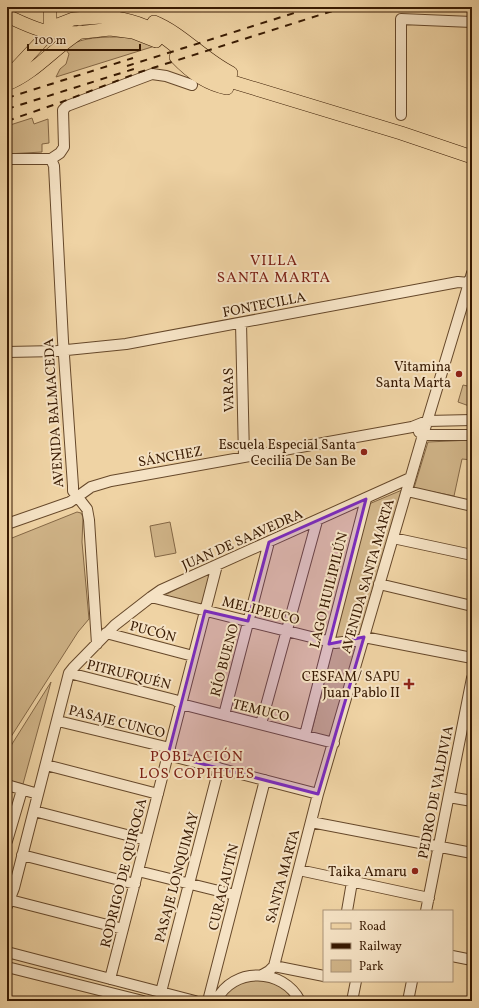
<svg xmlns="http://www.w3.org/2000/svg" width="479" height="1008" viewBox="0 0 479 1008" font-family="Vollkorn,serif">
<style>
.green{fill:#d0b488;stroke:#846745}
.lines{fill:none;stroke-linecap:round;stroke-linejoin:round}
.minor-casing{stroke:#66482a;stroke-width:12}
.major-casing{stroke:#381a02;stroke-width:14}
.minor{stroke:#f5e2c4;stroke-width:10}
.major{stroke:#efd3a4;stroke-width:13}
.rail{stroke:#381a02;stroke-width:2;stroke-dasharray:7 7;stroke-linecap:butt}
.marked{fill:#7b2cbf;fill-opacity:0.2;stroke:#7b2cbf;stroke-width:3;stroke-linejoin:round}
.poi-dot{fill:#8f2418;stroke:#f5e2c4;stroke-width:1.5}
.labels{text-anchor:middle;stroke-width:4;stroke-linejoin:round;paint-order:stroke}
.street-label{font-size:14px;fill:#381a02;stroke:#f5e2c4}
.poi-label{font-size:14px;fill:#381a02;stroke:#f5e2c4;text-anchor:end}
.neighbourhood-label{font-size:15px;letter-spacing:1px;fill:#7a1f14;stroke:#f5e2c4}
</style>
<rect width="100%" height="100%" fill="#efd3a4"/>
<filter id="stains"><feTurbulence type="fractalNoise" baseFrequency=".005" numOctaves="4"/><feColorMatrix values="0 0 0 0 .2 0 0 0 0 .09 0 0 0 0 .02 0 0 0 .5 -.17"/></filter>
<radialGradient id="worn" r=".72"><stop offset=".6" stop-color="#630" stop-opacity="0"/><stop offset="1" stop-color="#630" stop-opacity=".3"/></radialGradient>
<path class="green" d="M124,37l16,2 15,7 -99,31 4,-8 6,-5 3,-10 -3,-4c10,-14 41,-13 58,-13z
M32,118l2,6 14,-5 1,24 -7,1v8l-35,2v-28z
M463,385l9,2v20l-14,-5z
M472,440v20l-10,-1 -8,37 -40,-8 14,-46z
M402,490l-40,146 -28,2 35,-134z
M77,512l4,1 2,4 -1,25 7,77 -11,13 -71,111v-203z
M170,522l6,31 -21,4 -5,-31z
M212,571l-10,34 -39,-9z
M357,645l-28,94 -18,-5 22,-88z
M51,682l-28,102 -16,-4v-28z
M263,979l21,9 12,13h-76c15,-17 20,-20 43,-22z"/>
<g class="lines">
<g class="minor-casing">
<path id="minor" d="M401,115v-96l71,3
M7,159h44
M51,159l3,7 9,175 10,145v5l14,18 2,11 8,124
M51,159l9,-6 4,-6 -1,-37 4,-4 85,-32 14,2 26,9
M241,323l3,134
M7,352l50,-1 69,-7 332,-62 11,1
M419,432l4,3h49
M407,491l65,15
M7,524l63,-22 21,-15 20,-6 301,-54 15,-6 45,-1
M393,538l79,17
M379,584l93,22
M151,597l184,46 25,-3 4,-3 108,21
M106,633l87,23
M69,673l106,27 6,4 153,39
M224,715l45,-173
M58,721l112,27
M261,724l56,-203
M305,735l61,-236
M168,755l150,39
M46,765l112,29
M7,785l31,9
M449,797l23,4
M34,811l112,29
M311,822l161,31
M7,841l15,-51
M22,855l113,29
M299,870l130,28
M138,871l97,24
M10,900l113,29
M7,906l7,-18 55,-215 4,-5 42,-43 36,-28 10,-7 249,-112
M347,911l5,-29
M426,911l46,-233
M7,952l188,49
M452,956l20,4
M274,966l50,10
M7,967l136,34
M262,975l7,-4 5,-5 44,-172 105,-359 49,-162
M110,979l107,-414
M161,992l58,-224
M208,1001l57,-221
M216,1001c17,-35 67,-33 84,0
M352,1001l4,-20
M408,1001l4,-20"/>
</g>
<g class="major-casing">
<path id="major" d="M50,7v25
M7,16c11,5 23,11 34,14 25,6 52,1 77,-2
M107,17c21,2 39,7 55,19 21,15 38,33 61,43l178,54 71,24
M154,22c29,12 49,37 77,51
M110,29l23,3 23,9
M176,57c14,15 30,27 51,31
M7,78l43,-46 10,-8 13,-5 42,-3
M7,84c28,-11 47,-36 73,-52"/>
</g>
<use href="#minor" class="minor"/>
<use href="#major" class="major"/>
<path class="rail" d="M127,66l186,-59
M7,98l126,-40
M7,109l130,-41
M7,121l52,-18 81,-31 205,-65"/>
</g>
<path class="marked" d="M366,499l-37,145 35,-7 -46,157 -150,-39 37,-144 43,10 21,-79z"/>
<g class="poi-dot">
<circle cx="459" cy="374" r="4"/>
<circle cx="364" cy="452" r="4"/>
<path d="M407 678h4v4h4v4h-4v4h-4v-4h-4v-4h4z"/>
<circle cx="415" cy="871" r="4"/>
</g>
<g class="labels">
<g class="street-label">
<text transform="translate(264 304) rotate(-11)" y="5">FONTECILLA</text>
<text transform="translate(228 390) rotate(-91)" y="5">VARAS</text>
<text transform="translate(53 413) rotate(-94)" y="5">AVENIDA BALMACEDA</text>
<text transform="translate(170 456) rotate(-10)" y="5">SÁNCHEZ</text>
<text transform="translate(242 539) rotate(-24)" y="5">JUAN DE SAAVEDRA</text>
<text transform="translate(367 576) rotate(-74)" y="5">AVENIDA SANTA MARTA</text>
<text transform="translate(328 590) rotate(-76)" y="5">LAGO HUILIPILÚN</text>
<text transform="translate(261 610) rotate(14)" y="5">MELIPEUCO</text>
<text transform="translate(153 631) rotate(15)" y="5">PUCÓN</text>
<text transform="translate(224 660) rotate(-75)" y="5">RÍO BUENO</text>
<text transform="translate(129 674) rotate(14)" y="5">PITRUFQUÉN</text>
<text transform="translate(261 710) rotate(14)" y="5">TEMUCO</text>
<text transform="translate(117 721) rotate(14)" y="5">PASAJE CUNCO</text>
<text transform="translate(435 792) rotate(-79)" y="5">PEDRO DE VALDIVIA</text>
<text transform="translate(123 873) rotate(-76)" y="5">RODRIGO DE QUIROGA</text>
<text transform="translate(282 876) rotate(-75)" y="5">SANTA MARTA</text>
<text transform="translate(176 877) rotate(-75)" y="5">PASAJE LONQUIMAY</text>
<text transform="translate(223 887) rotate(-76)" y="5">CURACAUTÍN</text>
</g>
<g class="poi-label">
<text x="451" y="371">Vitamina<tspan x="451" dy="16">Santa Marta</tspan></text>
<text x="356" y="449">Escuela Especial Santa<tspan x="356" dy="16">Cecilia De San Be</tspan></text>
<text x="400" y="681">CESFAM/ SAPU<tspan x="400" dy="16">Juan Pablo II</tspan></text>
<text x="407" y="876">Taika Amaru</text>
</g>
<g class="neighbourhood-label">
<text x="274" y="265">VILLA<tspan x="274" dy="17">SANTA MARTA</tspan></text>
<text x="197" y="761">POBLACIÓN<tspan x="197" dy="17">LOS COPIHUES</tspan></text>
</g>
</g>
<rect width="479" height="1008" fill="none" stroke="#efd3a4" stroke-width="24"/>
<rect x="8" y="8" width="463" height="992" fill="none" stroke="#381a02" stroke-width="2"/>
<rect x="12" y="12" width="455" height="984" fill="none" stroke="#381a02"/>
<rect x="323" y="910" width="130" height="72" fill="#f5e2c4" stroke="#a99276"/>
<rect x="331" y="923" width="20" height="6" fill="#efd3a4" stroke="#a99276"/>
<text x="359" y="930" font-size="12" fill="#381a02">Road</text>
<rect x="331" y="943" width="20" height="6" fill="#381a02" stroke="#a99276"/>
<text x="359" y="950" font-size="12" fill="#381a02">Railway</text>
<rect x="331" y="960" width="20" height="12" fill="#d0b488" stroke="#a99276"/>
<text x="359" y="970" font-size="12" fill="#381a02">Park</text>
<path d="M28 44v6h112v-6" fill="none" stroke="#381a02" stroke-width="2"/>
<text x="34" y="44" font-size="12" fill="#381a02" stroke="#f5e2c4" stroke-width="3" paint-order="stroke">100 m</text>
<rect width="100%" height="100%" filter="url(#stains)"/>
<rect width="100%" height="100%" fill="url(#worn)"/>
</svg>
